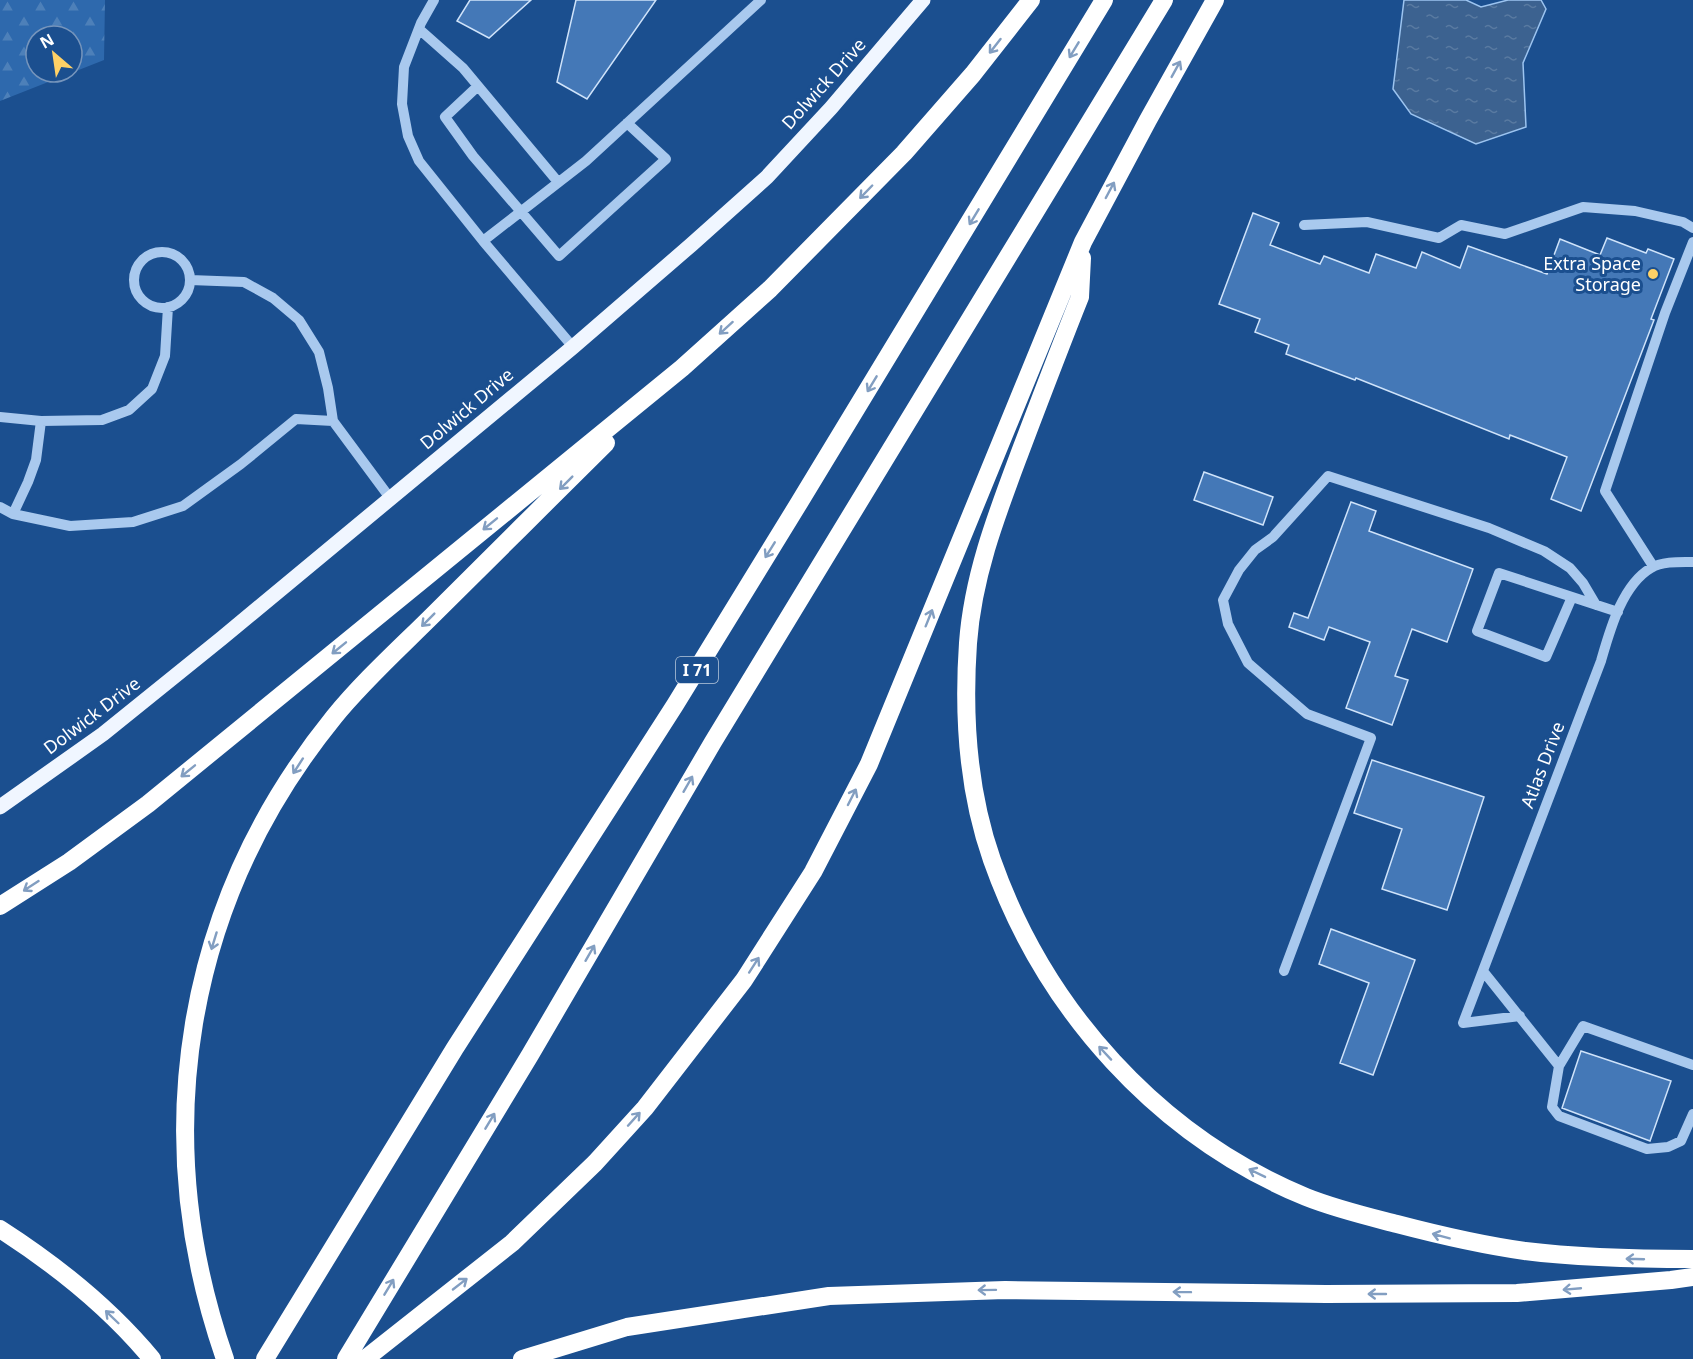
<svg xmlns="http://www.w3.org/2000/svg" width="1693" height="1359" viewBox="0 0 1693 1359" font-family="'Noto Sans',sans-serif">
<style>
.forest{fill:url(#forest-firs);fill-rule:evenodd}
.water{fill:url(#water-ripples);stroke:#9cc4f0;stroke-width:1.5}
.building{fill:#4478b7;stroke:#cfe3fa;stroke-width:1.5}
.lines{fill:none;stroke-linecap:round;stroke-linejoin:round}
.minor{stroke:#a9c9ee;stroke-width:10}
.major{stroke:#f0f6ff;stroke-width:15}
.highway{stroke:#fff;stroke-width:18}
.oneway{stroke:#829ec1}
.poi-dot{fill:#ffd166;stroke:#1b4f8f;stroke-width:2}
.labels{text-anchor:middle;stroke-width:6;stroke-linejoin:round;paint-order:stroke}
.shield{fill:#1b4f8f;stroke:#bbcadd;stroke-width:1.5}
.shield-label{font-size:16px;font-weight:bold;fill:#fff}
.street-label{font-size:18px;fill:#fff;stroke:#1b4f8f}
.poi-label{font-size:18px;fill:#fff;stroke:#1b4f8f;text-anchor:end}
</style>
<defs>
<pattern id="forest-firs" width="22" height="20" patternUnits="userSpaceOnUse" patternTransform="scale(1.5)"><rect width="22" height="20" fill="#2e69ad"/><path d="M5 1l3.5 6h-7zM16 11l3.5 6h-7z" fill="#4d80b9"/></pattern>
<pattern id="water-ripples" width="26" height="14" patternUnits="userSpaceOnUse" patternTransform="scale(1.5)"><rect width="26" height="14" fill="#3c6290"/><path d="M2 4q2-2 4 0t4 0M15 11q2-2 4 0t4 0" fill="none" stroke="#597aa1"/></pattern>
</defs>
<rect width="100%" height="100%" fill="#1b4f8f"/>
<path class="forest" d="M0,0h105l-1,60 -104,41zM36,36h36v36h-36z"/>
<path class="water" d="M1404,0h62l15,7 27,-7h33l5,9 -23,54 3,64 -50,17 -65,-30 -18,-25z"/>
<path class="building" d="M470,0h61l-42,38 -32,-17z
M576,0h80l-69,99 -30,-17z
M1253,213l26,10 -9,22 50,19 4,-8 45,17 7,-19 40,14 6,-16 38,16 8,-22 79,28 13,-35 40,16 7,-17 39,15 2,-4 26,10 -23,60 3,1 -73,191 -30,-12 16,-42 -57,-22 -1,4 -153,-61 -1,2 -69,-26 3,-9 -34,-13 5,-13 -41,-15z
M1204,472l69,25 -10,28 -69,-25z
M1351,502l25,9 -7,20 104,38 -26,73 -35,-13 -17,47 13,4 -16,45 -46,-17 24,-66 -41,-15 -5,13 -35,-13 5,-14 14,5z
M1372,760l112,37 -37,113 -65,-21 20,-60 -48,-16z
M1331,929l84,31 -42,115 -33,-12 29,-80 -50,-19z
M1581,1051l90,30 -21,60 -88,-33z"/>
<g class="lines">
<path class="minor" d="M434,0l-13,23 -17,44 -2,37 6,32 11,25 64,80 90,106
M419,29l44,39 95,114
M478,86l-33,31 28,39 86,100 107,-97 -39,-36
M1304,225l63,-3 72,16 22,-13 44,9 78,-27 52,4 48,11 10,6
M483,241l103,-80 175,-161
M134 280a28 28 0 1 1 56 0a28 28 0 1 1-56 0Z
M190,280l54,2 29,16 26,22 20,32 9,36 5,33 57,77
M0,417l41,4 61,-1 27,-10 23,-21 13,-33 3,-49
M0,507l13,7 57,12 63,-4 50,-16 58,-42 55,-45 37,2
M13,514l15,-32 8,-22 5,-39
M1653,566l-48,-75 60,-178 28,-71
M1572,597l-26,60 -69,-26 22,-58 119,39
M1284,971l87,-233 -64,-24 -59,-51 -20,-39 -5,-24 16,-30 16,-20 18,-13 55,-61 161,52 55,23 26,17 13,15 13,22
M1483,971l76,95 -7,41 7,9 88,33 21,-2 13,-6 12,-27
M1520,1016l-57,7 138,-362c9,-31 21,-76 50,-93 11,-7 30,-6 42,-6
M1559,1066l24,-40 110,39"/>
<path class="major" d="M0,807l103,-73 119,-96 351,-291 118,-102 76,-68 64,-69 92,-108"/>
<path class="highway" d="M1082,258l-2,39c-20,50 -39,100 -58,150 -24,64 -49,127 -54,196 -5,72 0,149 24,217 53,150 166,276 314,337 30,12 60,19 91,27 42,11 85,21 128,27 56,7 112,8 168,8
M0,906l69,-44 79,-58 534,-436 88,-79 134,-136 69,-79 58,-74
M0,1229c56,36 109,78 152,130
M225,1359c-78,-224 -41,-457 109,-642 30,-37 67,-70 101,-104 57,-57 114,-113 171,-170
M265,1359l190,-311 220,-343 124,-202 305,-503
M346,1359l184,-304 183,-313 451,-742
M365,1359l147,-116 83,-80 50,-55 99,-128 69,-108 56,-108 214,-522 65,-122 67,-120
M522,1359l105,-32 202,-31 176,-6 321,4 191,-1 154,-13 22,-3"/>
</g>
<defs><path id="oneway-shaft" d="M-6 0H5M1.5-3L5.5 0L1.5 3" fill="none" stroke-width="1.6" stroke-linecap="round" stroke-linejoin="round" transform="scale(1.5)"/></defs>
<g class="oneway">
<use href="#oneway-shaft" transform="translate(995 46) rotate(128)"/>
<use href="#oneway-shaft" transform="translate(1074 50) rotate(121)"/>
<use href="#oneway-shaft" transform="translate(1176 69) rotate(-61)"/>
<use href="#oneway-shaft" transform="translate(1110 190) rotate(-62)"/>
<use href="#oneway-shaft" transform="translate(866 192) rotate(134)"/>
<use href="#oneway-shaft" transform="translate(974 217) rotate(121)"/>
<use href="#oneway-shaft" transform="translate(726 328) rotate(138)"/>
<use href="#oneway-shaft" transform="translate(872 384) rotate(121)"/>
<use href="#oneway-shaft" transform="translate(566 483) rotate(135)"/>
<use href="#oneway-shaft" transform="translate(490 524) rotate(141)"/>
<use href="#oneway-shaft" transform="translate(770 550) rotate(122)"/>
<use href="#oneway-shaft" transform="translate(929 618) rotate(-68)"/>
<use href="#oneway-shaft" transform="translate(428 620) rotate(135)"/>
<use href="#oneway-shaft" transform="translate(339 648) rotate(141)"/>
<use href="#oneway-shaft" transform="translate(298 766) rotate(123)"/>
<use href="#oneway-shaft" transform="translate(188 771) rotate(141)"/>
<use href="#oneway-shaft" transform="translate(688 784) rotate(-60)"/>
<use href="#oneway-shaft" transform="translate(852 797) rotate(-63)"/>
<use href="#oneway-shaft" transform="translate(31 886) rotate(147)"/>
<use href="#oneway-shaft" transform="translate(214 941) rotate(107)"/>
<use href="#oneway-shaft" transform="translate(590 953) rotate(-60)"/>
<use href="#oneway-shaft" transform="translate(754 965) rotate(-57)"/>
<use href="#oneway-shaft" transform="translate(1105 1053) rotate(-133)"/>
<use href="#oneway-shaft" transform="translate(634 1119) rotate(-48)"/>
<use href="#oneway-shaft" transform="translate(490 1121) rotate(-59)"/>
<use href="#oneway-shaft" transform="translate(1257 1173) rotate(-154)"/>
<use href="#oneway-shaft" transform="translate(1441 1236) rotate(-165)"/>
<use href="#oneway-shaft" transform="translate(1635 1259) rotate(-178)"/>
<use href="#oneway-shaft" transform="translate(460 1284) rotate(-38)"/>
<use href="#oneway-shaft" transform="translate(389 1287) rotate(-59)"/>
<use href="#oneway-shaft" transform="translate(1572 1289) rotate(175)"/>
<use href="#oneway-shaft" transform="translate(987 1290) rotate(179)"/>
<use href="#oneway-shaft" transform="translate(1182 1292) rotate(-179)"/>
<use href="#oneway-shaft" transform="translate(1377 1294) rotate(180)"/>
<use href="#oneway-shaft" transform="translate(112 1317) rotate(-136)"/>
</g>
<circle class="poi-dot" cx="1653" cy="274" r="6"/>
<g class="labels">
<rect class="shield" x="676" y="657" width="42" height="26" rx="4.5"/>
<g class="shield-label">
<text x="697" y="676">I 71</text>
</g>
<g class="street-label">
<text transform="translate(824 84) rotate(-48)" y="6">Dolwick Drive</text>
<text transform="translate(467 409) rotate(-40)" y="6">Dolwick Drive</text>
<text transform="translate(92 716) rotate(-37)" y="6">Dolwick Drive</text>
<text transform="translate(1543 765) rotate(-69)" y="6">Atlas Drive</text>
</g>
<g class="poi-label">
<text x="1641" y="270">Extra Space<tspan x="1641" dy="21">Storage</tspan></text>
</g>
</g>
<g transform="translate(54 54) rotate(331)"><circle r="28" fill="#1b4f8f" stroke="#7695bc" stroke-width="1.5"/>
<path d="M0-4.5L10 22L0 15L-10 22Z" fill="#ffd166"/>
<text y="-9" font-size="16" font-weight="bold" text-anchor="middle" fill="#ffffff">N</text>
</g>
</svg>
